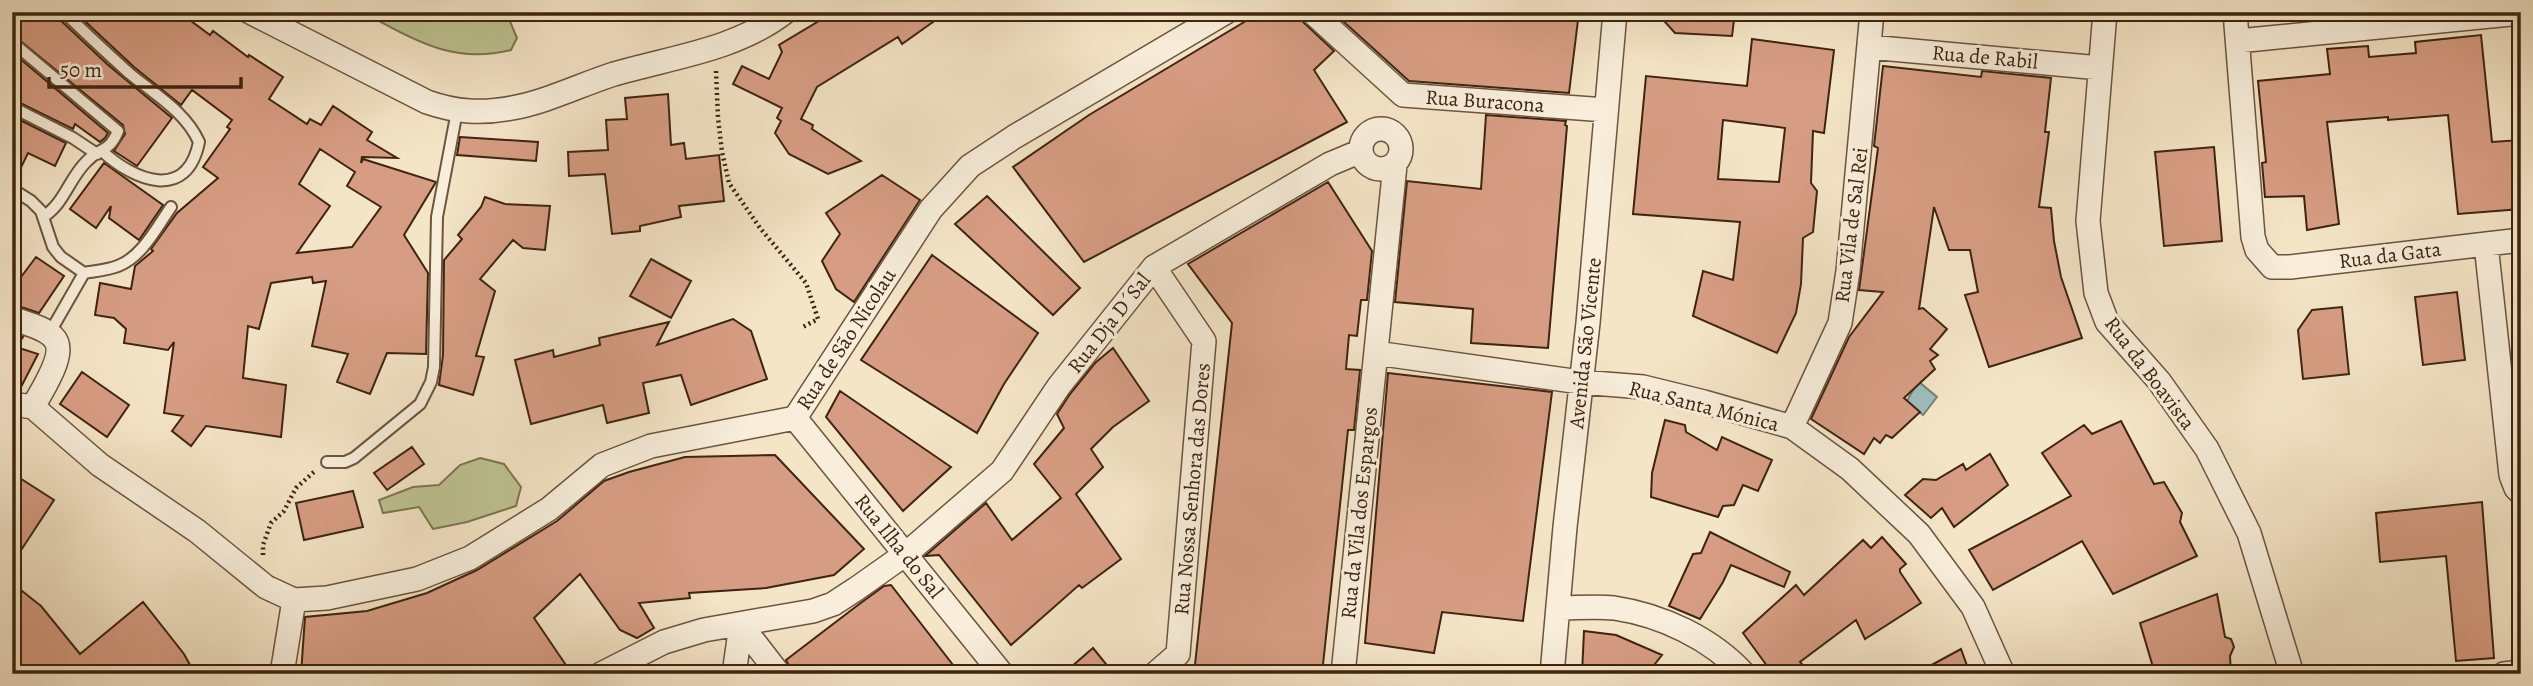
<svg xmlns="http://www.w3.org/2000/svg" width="2533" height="686" viewBox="0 0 2533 686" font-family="Alegreya,serif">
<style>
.green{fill:#bec393;stroke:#7e7452;stroke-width:2}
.water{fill:#9ebdbd;stroke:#788078;stroke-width:2}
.building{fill:#d79d84;stroke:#3e2411;stroke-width:2;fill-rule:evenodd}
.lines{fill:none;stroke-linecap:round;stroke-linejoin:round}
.lane-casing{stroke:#6c543e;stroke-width:14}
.street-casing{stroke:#6c543e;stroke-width:26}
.path{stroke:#3e2411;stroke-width:4.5;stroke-dasharray:2 3.5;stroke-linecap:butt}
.lane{stroke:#f8eedb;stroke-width:10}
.street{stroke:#f8eedb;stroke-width:23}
.labels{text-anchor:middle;stroke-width:6;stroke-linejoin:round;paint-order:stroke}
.street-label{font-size:21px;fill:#3e2411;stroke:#f8eedb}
</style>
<rect width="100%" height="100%" fill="#f4e5c7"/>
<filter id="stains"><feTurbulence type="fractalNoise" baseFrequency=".00286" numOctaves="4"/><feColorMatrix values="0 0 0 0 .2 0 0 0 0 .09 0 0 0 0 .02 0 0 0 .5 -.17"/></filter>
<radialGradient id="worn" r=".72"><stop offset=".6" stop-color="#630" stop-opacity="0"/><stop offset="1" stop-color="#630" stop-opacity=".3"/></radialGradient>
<path class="green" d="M362,12h144l11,26 -6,12c-60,15 -97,-11 -149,-38z
M480,458l24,6 17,23 -5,19 -49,16 -34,7 -14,-22 -36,6 -4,-13 34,-13 26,-2 21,-20z"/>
<path class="water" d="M1918,381l19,16 -14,18 -16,-14z"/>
<path class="building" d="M12,12h44l2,6 49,46 65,54 -35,48 -23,-15 11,-17 -2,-9 -111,-91z
M75,12h104l31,23 3,-4 35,26 1,-2 34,22 -14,22 38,25 3,-5 11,6 12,-19 39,26 -5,8 30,18 -35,-1 -1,6 2,-4 73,23 -32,53 24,38 -2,81 -39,-1 -17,41 -33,-12 11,-28 -36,-8 14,-65 -13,2 -1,-6 -41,6 -12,46 -11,-3 -5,52 43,7 -5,52 -75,-11 -15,20 -19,-15 11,-15 -19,-3 10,-71 -6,8 -44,-7 2,-14 -12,-11 -19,-3 5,-32 31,6 4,-23 18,-15 -2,-2 26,-36 41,-35 -15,-11 27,-38 -3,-2 5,-7 -40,-30 -11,15 -47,-38zM320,149l35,23 -8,14 34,21 -29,40 -55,6 33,-47 -31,-22z
M834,12h113l-45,32 -4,-7 -81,50 -16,32 12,6 -1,4 49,32 -33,13 -39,-20 -14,-21 6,-12 -4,-3 5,-10 -49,-24 9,-18 27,13 13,-27 -3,-7z
M1261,12h37l5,10 31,29 -20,19 33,52 -263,140 -71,-95 76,-52z
M1333,12h246l-10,81 -160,-12z
M1656,12h79l-3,24 -57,-3z
M2481,35l11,107 29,-2v69l-63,5 -10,-99 -60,5v-3l-61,5 12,102 -32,6 -3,-34 -39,1 -3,-34 4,-1 -8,-81 72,-7 -3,-25 41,-3 1,11 47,-4 -1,-11z
M1752,39l82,11 -10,83 -11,-2 -2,52 6,8 -4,41 -10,6 -2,46 -5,29 -19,40 -84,-37 10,-45 30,9 7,-58 -107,-8 13,-138 101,10zM1723,120l62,8 -6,54 -61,-3z
M12,52l96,81 -3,5 -5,4 -25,-18 -2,5 -61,-30z
M1883,66l98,11 1,-6 69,7 -6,54h4l-10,75 12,1 3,33 7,36 21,61 -93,29 -24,-72 13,-3 -8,-42h-21l-15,-43 -15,102 4,-1 24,21 -17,20 8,6 -8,6 5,8 -31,29 16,14 -28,26 -6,-3 -6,8 -6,-5 -10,16 -53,-35 38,-82 34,-45 -24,-2 19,-142 -4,-2z
M668,94l3,51 13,-2 2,16 33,-4 5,46 -45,5 2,11 -41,9v5l-28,3 -7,-60 -36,2 -1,-24 40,-2 -2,-30 21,-1 -2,-21z
M1486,115l80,6 -1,4 2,1 -19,222 -77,-5 2,-34 -78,-7 12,-121 74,8z
M12,116l54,27 -11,23 -27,-13 -14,29 -2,-1z
M460,137l78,5 -2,19 -79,-6z
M2214,147l8,94 -58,5 -9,-94z
M104,163l59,42 -24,35 -30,-22 2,-12 -15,22 -26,-19z
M882,175l38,25 -66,102 -18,-13 -14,-28 18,-27 -14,-21z
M1328,182l44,69 -5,49h-6l-4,36 -8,-1 -3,34 14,1 -6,60h-6l-26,244h-128l38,-351 -44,-59z
M987,196l93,92 -27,27 -98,-91z
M485,197l20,7 45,2 -5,44 -22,-2 -10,-8 -33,39 15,12 -19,65 8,1 -11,38 -34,-10 4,-30 1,-95 18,-21 -4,-4 23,-28z
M932,255l106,78 -34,51 -27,49 -116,-73z
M36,257l28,19 -25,37 -27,-9v-15z
M651,259l40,22 -20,37 -41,-22z
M2457,292l8,68 -42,5 -8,-68z
M2342,307l7,67 -46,5 -5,-49 14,-20z
M733,319l18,12 16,48 -76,26 -10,-30 -38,8 6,30 -42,10 -4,-18 -72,19 -16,-64 38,-10 1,7 46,-12 -1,-7 70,-16 -12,23z
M12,333l11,4 -7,10 22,7 -19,37 -7,-1z
M1113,348l36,53 -36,26 -22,22 12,18 -27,27 45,65 -39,29 -3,-3 -68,60 -72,-90 -14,1 61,-53 26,37 49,-42 -27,-34 30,-36 -7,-14 13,-20 25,-31z
M82,372l47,33 -22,32 -47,-33z
M1388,373l164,19 -29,229 -81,-9 -8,41 -69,-10z
M840,391l111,76 -48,44 -77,-94z
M1665,420l20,5 1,7 31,18 5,-13 50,23 -14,31 -15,-6 -9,20 -11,1 -5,11 -67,-20 1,-24z
M2121,421l33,63 10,-2 18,31 -2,9 17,34 -84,38 -31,-53 -89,49 -24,-40 102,-54 -29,-43 42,-28 8,9z
M412,447l12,17 -37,26 -13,-17z
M1990,454l18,31 -54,42 -12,-19 -11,10 -26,-23 18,-16 13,1 27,-16 3,6z
M775,455l89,94 -30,26 -68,13 -77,5 1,5 -51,5 15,25 -17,10 -17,-8 -40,-56 -46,44 38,56h-271l4,-57 62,-6 60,-18 50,-23 80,-49 47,-40 25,-9 56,-15z
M12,473l42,27 -42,64z
M353,491l10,36 -59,13 -8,-37z
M2482,502l12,156 -38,3 -10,-105 -66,6 -4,-49z
M1710,532l80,40 -6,15 -53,-22 -8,17 -23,37 -31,-13 24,-52 8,-1z
M1882,537l24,27 -6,5v3l21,31 -56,36 -9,-19 -56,42 11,12h-38l-30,-41 53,-48 8,10 59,-55 8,8z
M12,583l29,23 39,48 63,-52 41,52 11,20h-183z
M891,585l69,89h-167l-7,-14 72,-55 26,-19z
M2217,594l8,43 6,2 3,8 -4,9 1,18h-76l-15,-51z
M1584,631l32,4 46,20 -15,19h-65z
M1093,648l21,26h-51z
M1961,649l9,25h-55z"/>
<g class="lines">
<g class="lane-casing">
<path id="lane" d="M64,12c21,21 43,41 65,61 25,21 56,38 70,69 -12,60 -65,39 -97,9
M12,42l106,89c-9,22 -18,16 -31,30 -18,17 -22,42 -44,56
M12,107l61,31 24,16
M12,189l19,12 10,10 12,36 8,10 23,16c11,-2 24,-3 34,-7 24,-9 39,-39 53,-59
M49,334l35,-61
M327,462h18l9,-4 66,-54 11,-22 3,-15 3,-150 20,-106"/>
</g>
<g class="street-casing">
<path id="street" d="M250,12l177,90c29,10 54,12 85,6 34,-6 68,-23 102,-34 58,-17 122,-24 171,-62
M1312,12l91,83 203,15
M2105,12l-17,209 8,72 11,29 52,59 48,68 42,84 43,141
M2235,12l18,225 4,13 15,17h18l231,-27
M2238,41l283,-28
M1869,47l231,21
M1361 149a20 20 0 1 1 40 0a20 20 0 1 1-40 0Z
M2486,244l25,231 5,13 5,5
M1154,267l50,74 -26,313 -23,20
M12,318c12,5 32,9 41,19 16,15 -12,54 -20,70
M1376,353l204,29 63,5 61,15 88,25 58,42 69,65 54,73 30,67
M12,404l21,3 67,58 97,66 69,56 28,13 33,-2 90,-19 53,-21 79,-49 53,-44 49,-19 144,-28 136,-209 39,-43 44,-29 212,-125
M795,418l207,256
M1792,427l48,-104 8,-52 24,-259
M1559,608c17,0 37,-2 55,0 47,7 97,30 130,66
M741,625l38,49
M282,674l12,-74
M601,674l63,-32 40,-12 109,-19 20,-7 23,-15 51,-36 95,-82 57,-85 95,-119 176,-103 31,-13
M734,674l7,-49
M1343,674l52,-509
M1552,674l13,-147 23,-204 27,-311
M2504,674l17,-2"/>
</g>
<path class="path" d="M716,71l2,47 4,34 7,31 31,45 46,55 12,36 -17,9
M263,555v-10l8,-22 13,-12 12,-23 19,-17"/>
<use href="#lane" class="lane"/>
<use href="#street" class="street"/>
</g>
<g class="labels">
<g class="street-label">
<text transform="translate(1985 57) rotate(5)" y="7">Rua de Rabil</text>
<text transform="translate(1485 101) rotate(4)" y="7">Rua Buracona</text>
<text transform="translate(1851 225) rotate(-83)" y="7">Rua Vila de Sal Rei</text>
<text transform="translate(2390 255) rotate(-7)" y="7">Rua da Gata</text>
<text transform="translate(1109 323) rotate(-52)" y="7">Rua Dja D´Sal</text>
<text transform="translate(846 339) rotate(-57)" y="7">Rua de São Nicolau</text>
<text transform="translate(1585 343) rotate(-84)" y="7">Avenida São Vicente</text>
<text transform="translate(2150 373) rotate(53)" y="7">Rua da Boavista</text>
<text transform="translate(1704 406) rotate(14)" y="7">Rua Santa Mónica</text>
<text transform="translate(1192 489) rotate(-85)" y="7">Rua Nossa Senhora das Dores</text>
<text transform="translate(1359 513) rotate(-84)" y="7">Rua da Vila dos Espargos</text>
<text transform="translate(899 546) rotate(51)" y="7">Rua Ilha do Sal</text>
</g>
</g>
<rect width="2533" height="686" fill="none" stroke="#f4e5c7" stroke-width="42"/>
<rect x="14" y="14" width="2505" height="658" fill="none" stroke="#3e2411" stroke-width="3.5"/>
<rect x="21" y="21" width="2491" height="644" fill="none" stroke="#3e2411" stroke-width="2"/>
<path d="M49 77v10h192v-10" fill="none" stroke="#3e2411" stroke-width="3.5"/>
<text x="60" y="77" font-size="21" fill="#3e2411" stroke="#f8eedb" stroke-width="5" paint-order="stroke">50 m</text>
<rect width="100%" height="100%" filter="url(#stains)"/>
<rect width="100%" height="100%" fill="url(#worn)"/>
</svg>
